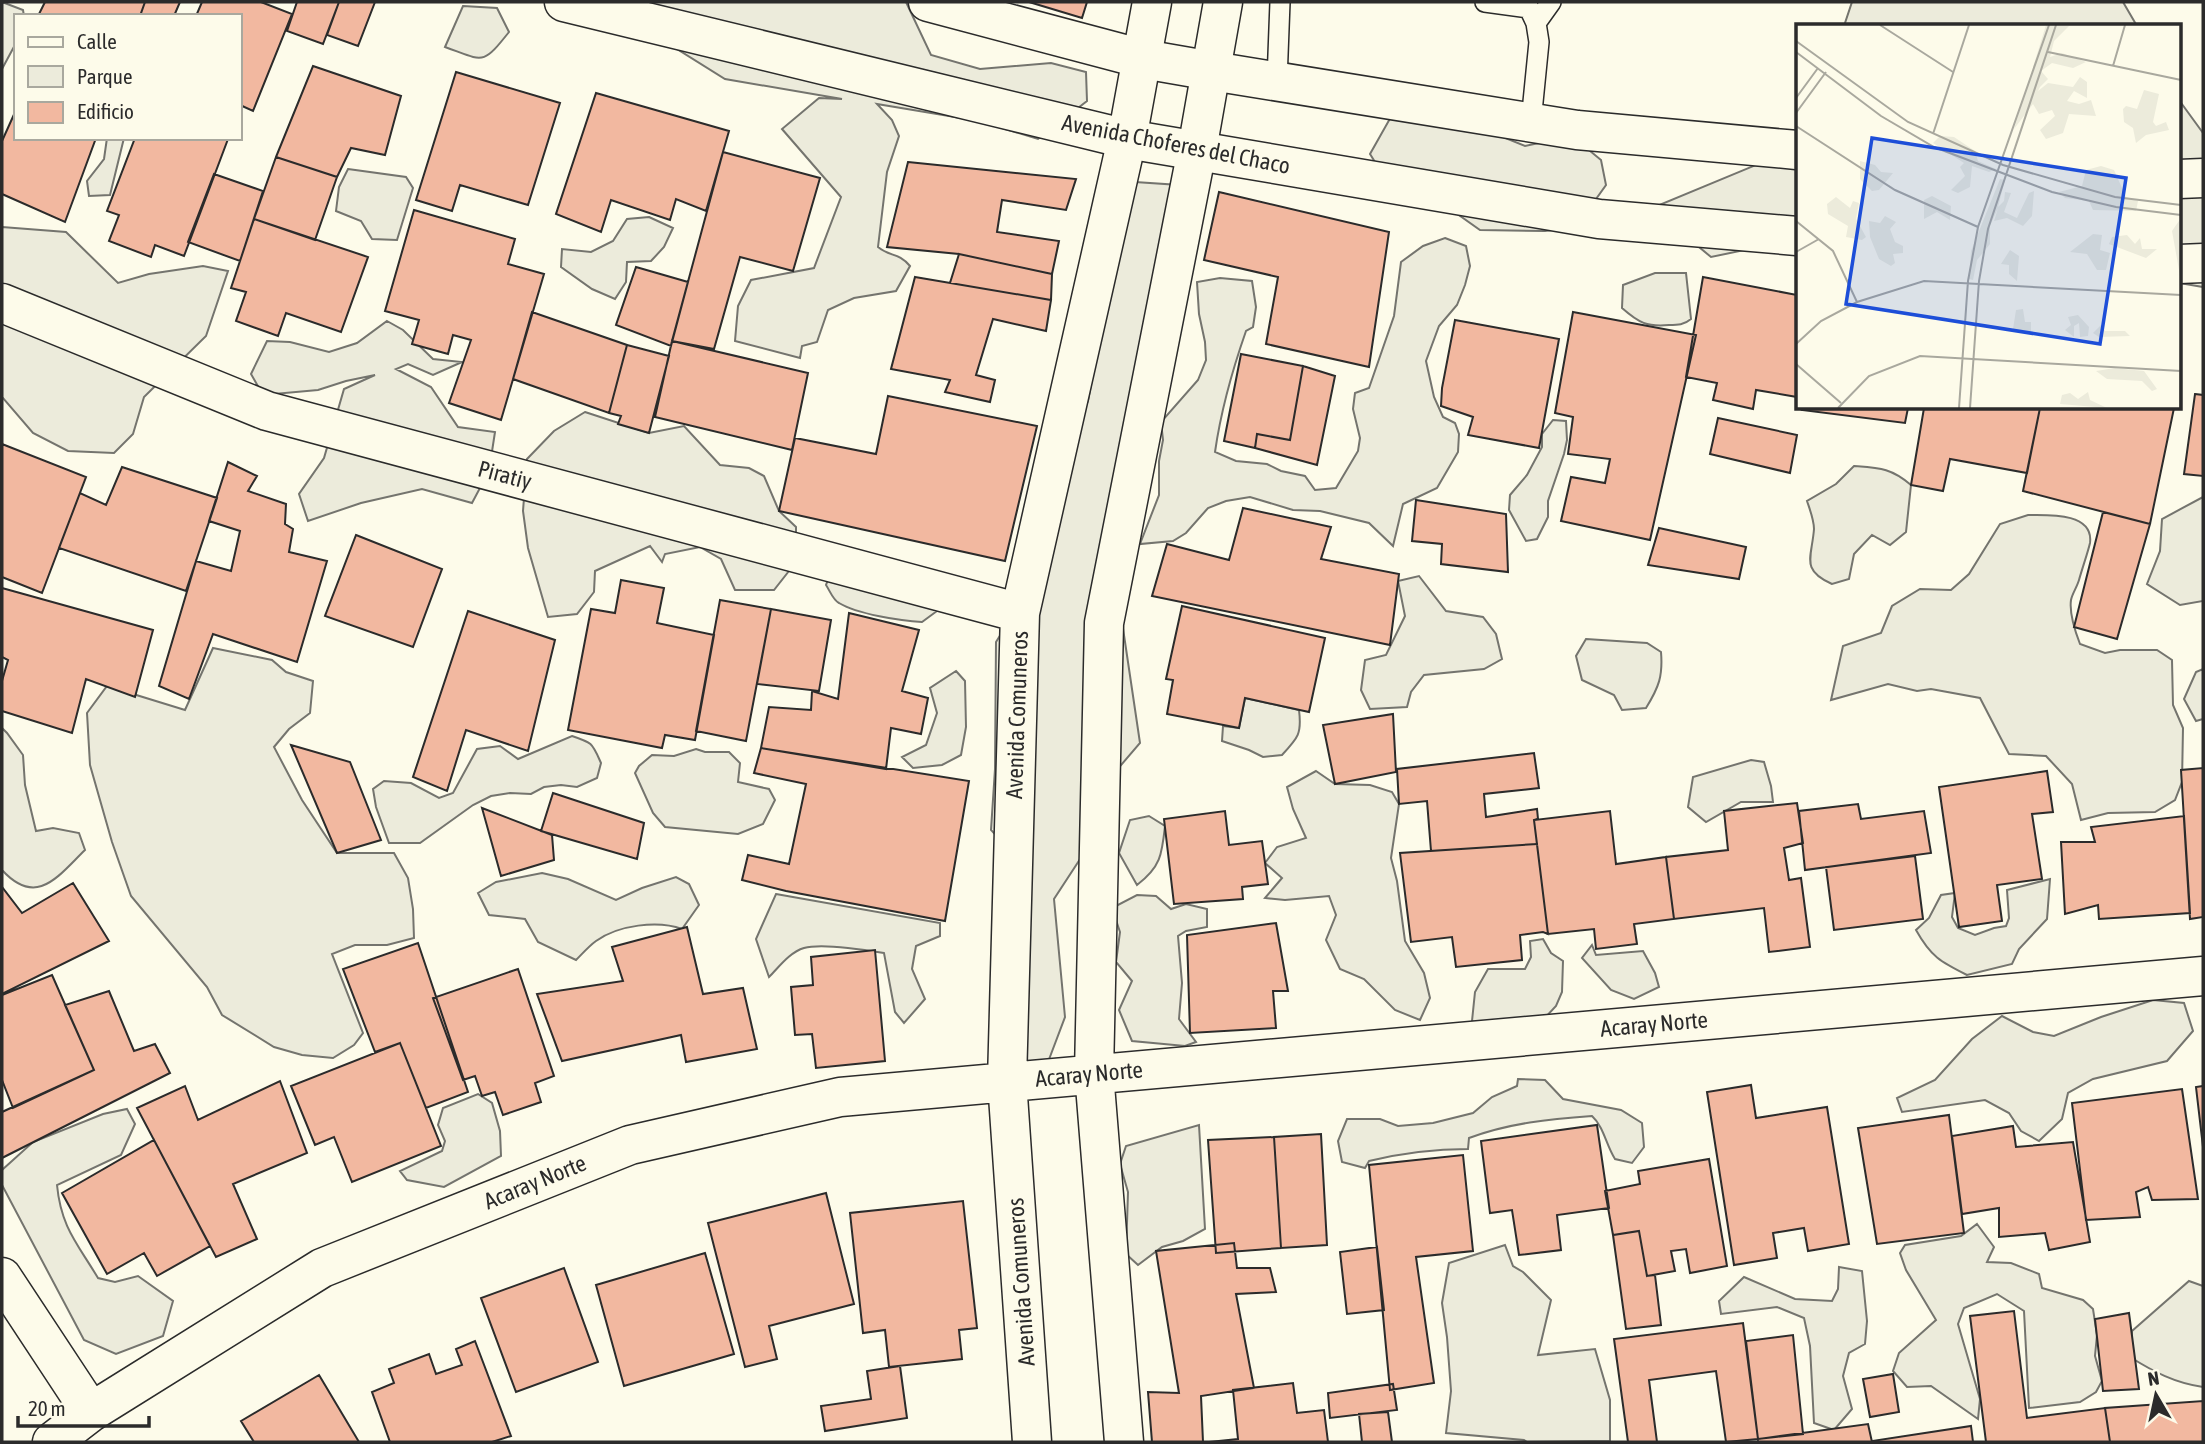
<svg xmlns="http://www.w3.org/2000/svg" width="2205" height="1444" viewBox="0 0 2205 1444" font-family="'Asap Condensed',sans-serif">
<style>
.green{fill:#ecebdb;stroke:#74746e;stroke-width:2}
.building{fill:#f2b8a0;stroke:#2b2b2b;stroke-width:2}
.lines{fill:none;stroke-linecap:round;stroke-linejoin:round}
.service-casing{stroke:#2b2b2b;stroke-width:22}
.minor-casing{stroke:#2b2b2b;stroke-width:41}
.tertiary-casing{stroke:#2b2b2b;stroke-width:41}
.service{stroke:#fdfbea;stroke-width:19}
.minor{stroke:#fdfbea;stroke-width:38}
.tertiary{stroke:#fdfbea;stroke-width:38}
.labels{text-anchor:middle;stroke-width:5;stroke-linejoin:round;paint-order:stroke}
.street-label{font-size:23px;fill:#2b2b2b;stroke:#fdfbea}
.inset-road{fill:none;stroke:#a9a89e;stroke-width:2}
.view{fill:#1d4ed8;fill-opacity:0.15;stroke:#1d4ed8;stroke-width:3.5}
.inset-edge{fill:none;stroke:#2b2b2b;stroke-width:3.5}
</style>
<rect width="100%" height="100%" fill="#fdfbea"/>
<path class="green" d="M2,2l21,8 1,6h-8v27l-14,26z
M564,2h342l25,53 49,14 71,-6 35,9 1,29 -49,38 -59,-18 -102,-17 15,16 7,16 -12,36 -9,75c12,10 20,5 32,19l-14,25 -42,7 -26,12 -11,32 -15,4 -2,12 -65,-17 3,-35 13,-26 63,-12 27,-71 -59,-68 37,-31 23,1 -117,-20 -69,-43z
M1852,2h271l14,24h-293z
M463,6l34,2 12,24c-27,34 -25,29 -64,15z
M2179,100l24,33v154l-24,-4z
M1392,115l84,11 49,20 47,-10 29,24 5,25 -30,42 -31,4 -65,-1 -58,-41 -32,-3 -20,-32z
M107,138h17l-14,57 -21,1 -2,-15 17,-22z
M1797,148v91l-86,18 -59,-49z
M348,169l58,8 7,11 -16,52 -25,-1 -11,-18 -25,-10 3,-24z
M1135,182l44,3 -62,403 23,155 -55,64 1,43 -32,49 11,118 -20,53 -38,-5 6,-211 -22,-24 4,-61 1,-127 48,-77 19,-111 25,-53 23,-126z
M649,217l24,11 -9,19 -13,14 -24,1 -1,20 -11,17 -23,-10 -31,-22 1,-18 29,3 22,-11 14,-22z
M2,227l64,5 52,51 31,-9 54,-8 25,5 -22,65 -62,61 -11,37 -19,19 -46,-2 -35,-18 -31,-36z
M1445,238l21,8 4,20 -5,19 -8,20 -18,21 -13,35 8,36 9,20 12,6 4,11 -1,18 -21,36 -34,16 -10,42 -24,-23 -49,-12 -27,-1 -43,-13 -24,4 -18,7 -22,25 -13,8 -33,3 19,-49v-34l4,-21 -2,-18 37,-42 8,-20 -1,-18 -6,-28 -2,-32 23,-4 32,3 4,26 -3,20 -7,4c-14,40 -25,79 -31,121l21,9 31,3 14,7 24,5 10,14 21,-2 22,-37 2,-13 -7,-29 2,-16 14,-5 25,-72 7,-54 22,-16z
M1655,273h31l5,46c-7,6 -13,6 -22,6 -22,2 -30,-2 -47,-17l1,-23z
M387,321l16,9 30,29 29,3 -29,13 -25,-11 -12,5 35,18 27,40 37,5 -6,39 -17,32 -50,-14 -61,14 -53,18 -9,-27 25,-36 20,-69 31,-14 -29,6 -28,9 -55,5 -12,-21 16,-33 23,1 39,10 28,-9z
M585,412l64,21 35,-7 36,39 29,3 15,8 15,35 17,16v35l-22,28h-39l-14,-31 -21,-12 -35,7 -3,8 -12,-16 -55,25 -1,21 -17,22 -29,3 -20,-69 -5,-37 4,-52 27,-28z
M1553,420l13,1 1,19 -3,14 -16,47v16l-11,22 -11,2 -17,-31 1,-15 17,-20 15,-28v-13z
M1854,466c26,2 37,2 57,19l-5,47 -16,13 -18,-10 -18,19 -5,25 -17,5c-32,-14 -20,-27 -18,-55 0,-9 -4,-19 -7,-28l29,-17z
M2203,497v104l-23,4 -33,-21 13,-33 2,-32z
M2028,515c19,0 66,-3 62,28 -2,9 -8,26 -11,37 -2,7 -7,14 -8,20 -2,14 4,31 9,44l25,9 15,-3h37l15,10 1,45 10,23 -1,54 -7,18 -20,12 -47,1 -27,7 -9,-36 -26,-28 -37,-2 -29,-56 -49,-9 -14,2 -29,-7 -57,16 12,-54 38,-13 11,-27 28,-17 31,1 18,-16 31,-50z
M836,559l101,52 -15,11c-21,-1 -65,-8 -83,-19 -6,-3 -9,-12 -13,-18z
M1419,576l27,35 37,6 13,17 6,25 -18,10 -60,6 -13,17 -4,15 -37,2 -9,-19 4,-30 21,-5 19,-39 -7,-35z
M1586,639l61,4 14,9c2,24 -2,35 -15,56l-24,2 -8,-15 -32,-15 -6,-24z
M213,648l59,12 14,12 27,9 -3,32 -21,16 -15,18 28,53 35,53h57l14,25 5,31 1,29 -27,7h-32l-23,9 31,79 -9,12 -21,13 -31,-3 -28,-8 -52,-32 -15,-28 -76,-91 -19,-54 -22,-77 -3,-52 20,-27 78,24z
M2203,669v50l-7,2 -12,-22 12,-27z
M956,671l9,10 1,46 -5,28 -19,10 -29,3 -11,-11 24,-12 11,-32 -7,-25z
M1245,698l54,12c3,24 -1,28 -17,45l-19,2 -14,-7 -27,-9 1,-15 16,2z
M2,728l5,5 16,22 2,30 11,46 17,-3 26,5 6,17c-27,26 -48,58 -83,20z
M572,736c21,7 20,7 29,27l-4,15 -20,9 -16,-2 -17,2 -13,7 -21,-1 -19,3 -18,9 -53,38h-31l-13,-36 -3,-18 11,-8 27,2 28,15 14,-5 24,-44 23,-3 18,13z
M696,749l9,3h24l11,11 -2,19 31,7 6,11 -12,24 -25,10 -73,-7 -12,-14 -18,-40 4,-7 13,-11 22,1z
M1751,760l13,2 7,24 2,16h-32l-35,20 -18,-15 5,-30z
M1316,771l19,13 35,1 22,7 7,12 -8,54 6,23 8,60 19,32 6,25 -10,22 -25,-10 -31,-31 -24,-10 -14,-29 10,-25 -7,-19 -44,4 -20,-2 17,-20 -17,-15 12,-16 29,-9 -13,-29 -6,-22z
M1149,816l16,10c-3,28 -4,41 -28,59l-18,-32 11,-33z
M542,873l26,6 48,21 26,-12 34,-11 13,7 10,21 -17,24c-24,-9 -64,-4 -86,12 -7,5 -14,13 -20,19l-38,-18 -13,-23 -36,-4 -11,-22 18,-11z
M2050,879l-3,40 -28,30 -7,15 -45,11c-26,-13 -36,-18 -51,-45l13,-12 12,-23 14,-2 -3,24 6,11 17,7 19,-7 12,-2 3,-8 -2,-28z
M776,894l164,29v13l-24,10 -4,23 13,30 -21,24 -9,-11 -11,-59c-18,-3 -63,-10 -80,-5 -14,4 -25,19 -35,29l-13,-38z
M1137,895l19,1 15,13 15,-5 21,5v18l-21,4 -8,5 4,47 -3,36 17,23 -11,4 -53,-5 -13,-31 13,-29 -16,-19 4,-30 -8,-24z
M1543,939l8,14 12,8 -1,31 -6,14 -14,15 -50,11 -20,-11 3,-29 13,-23h37l6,-12 -1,-16z
M1592,945l4,10 47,-4 12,22 4,14 -25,12 -23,-9 -29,-32z
M2153,1000l31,3 9,28 -26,30 -74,18 -25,14 -6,26 -23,22 -18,-10 -12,-18 -24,-13 -83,12 -5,-14 38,-18 37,-41 30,-23 31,16 21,4 47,-19z
M1518,1079l27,1 18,19 58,11 21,13 2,24 -12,16 -17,-4c-9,-14 -11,-32 -23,-43 -42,3 -83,7 -123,22l-1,11c-34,0 -66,4 -99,12l-4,7 -23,-6 -4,-21 9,-22h33l18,7 35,-3 40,-10 19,-16 25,-11z
M478,1094l14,9 8,28 1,25 -57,31 -37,-7 -7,-9 42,-20 3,-10 -7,-16 5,-17z
M127,1109l8,15 -14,31 -64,30c4,42 20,58 41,93l17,4 23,-6 35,25 -10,35 -47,18 -32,-14 -82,-155v-15l31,-28 70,-28z
M1199,1125l6,104 -22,12 -21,6 -24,18 -12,-11 2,-62 -8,-28 6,-18z
M1977,1224l17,23 -7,15 24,1 28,11 3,14 41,12 10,9 4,26 -2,21 7,25 -6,11 -16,10 -51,6 -5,-97 -27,-17 -33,14 -6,16 22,75 -2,20 -47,-33 -24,1 -14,-16 6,-18 37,-33 -30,-50 -6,-17 5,-8 56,-9z
M1505,1245l8,21 10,6 28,28 -13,55 57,-6 15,51v41l-83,1 -3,-2 -78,-7 5,-42 -4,-54 -5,-34 7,-40z
M1839,1267l23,4 5,50 -2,23 -16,9 -6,23 9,33 -18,21 -20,-7 -4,-77 -6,-28 -27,-11 -56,7 -2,-13 25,-24 51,22 37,2 6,-12z
M2189,1281l14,5v101c-28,-4 -49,-15 -73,-30l2,-26z"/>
<path class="building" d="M45,2h100l-5,14h-102z
M145,2h35l-6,14h-34z
M202,2h59l31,12 -39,97 -13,-6v-89h-44z
M297,2h42l-16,42 -36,-13z
M339,2h36l-17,44 -31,-11z
M1029,2h58l-5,16z
M313,66l88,30 -16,59 -34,-7 -14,29 -61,-20z
M456,72l104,31 -32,102 -68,-20 -8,26 -36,-11z
M596,93l133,38 -23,80 -30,-12 -6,21 -59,-20 -10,32 -45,-18z
M16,110v28h80l-31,84 -63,-28v-53z
M135,138l93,1 -44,117 -29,-11 -4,12 -42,-16 10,-26 -12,-4z
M723,152l97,26 -27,93 -53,-14 -26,92 -42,-8z
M276,157l61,20 -22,63 -61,-21z
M908,162l168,17 -10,31 -64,-10 -5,32 62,9 -7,33 -93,-20 -72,-7z
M214,174l49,17 -23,70 -52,-19z
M1219,192l170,40 -20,135 -103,-23 12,-67 -74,-17z
M414,210l101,29 -7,25 36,10 -43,146 -52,-17 22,-63 -18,-5 -5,19 -36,-10 7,-24 -34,-9z
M254,219l114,38 -27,75 -55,-19 -8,23 -42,-15 10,-29 -15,-4z
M959,254l93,20 -1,26 -101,-17z
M636,267l52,15 -17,64 -55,-21z
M915,277l136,23 -5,31 -53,-12 -17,56 19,5 -5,22 -45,-10 5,-12 -59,-11z
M1703,277l94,18v102l-41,-7 -3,19 -40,-9 4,-17 -31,-6z
M532,312l95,33 -18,68 -96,-34z
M1573,312l123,23 -46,205 -89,-19 10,-44 34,6 5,-24 -42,-5 5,-37 -18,-4z
M1455,320l104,19 -20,109 -71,-13 5,-18 -32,-11 1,-18z
M672,341l136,32 -16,77 -137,-33z
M627,345l42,11 -20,77 -31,-9 3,-8 -12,-3z
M1241,354l62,12 -13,74 -33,-6 -2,14 -31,-7z
M1303,366l32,10 -18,89 -62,-17 2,-14 33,6z
M2195,394l8,1v81l-19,-2z
M888,396l149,30 -32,135 -226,-50 16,-73 81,16z
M1803,408h105l-3,15 -103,-13z
M1924,408h116l-13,65 -77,-14 -7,32 -32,-6z
M2040,408h134l-24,116 -127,-33z
M1718,418l79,17 -7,38 -80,-19z
M2,444l84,33 -44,116 -40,-16z
M228,462l29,14 -9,15 38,13 -1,20 8,5 -4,23 38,9 -30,101 -84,-28 -24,65 -30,-13 37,-125 35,10 9,-40 -31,-10z
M122,467l95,31 -31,93 -127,-43 21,-55 26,12z
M1416,500l90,14 2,58 -67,-8 1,-20 -30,-3z
M1243,508l88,19 -10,32 78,15 -9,71 -238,-49 15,-52 62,16z
M2103,512l47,12 -33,115 -43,-12z
M1659,528l87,19 -7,32 -91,-14z
M356,535l86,34 -29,78 -88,-31z
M621,580l43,8 -7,35 57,12 -19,105 -30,-5 -3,13 -94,-18 23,-121 24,4z
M2,588l151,42 -18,67 -49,-18 -14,54 -70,-22v-30l6,-21 -6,-3z
M720,600l51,9 -25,132 -50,-10z
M1182,606l143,32 -16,74 -64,-14 -6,30 -72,-14 6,-34 -7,-1z
M771,609l60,11 -12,71 -62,-7z
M468,611l87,29 -27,111 -62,-21 -19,61 -34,-14z
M849,613l70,17 -17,61 26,7 -7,36 -30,-6 -5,41 -125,-21 8,-41 42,3 1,-19 26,8z
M1393,714l3,58 -61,12 -12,-59z
M291,745l59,17 31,78 -44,13z
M761,748l208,33 -24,140 -159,-30 -44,-11 6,-25 41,9 17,-80 -52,-11z
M1534,753l5,35 -55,6 2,23 51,-8 1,10 -4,1 3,24 -106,7 -4,-50 -28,3 -2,-35z
M2203,768v149l-13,2 -9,-149z
M2047,771l6,41 -21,2 10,65 -45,6 5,36 -43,6 -20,-140z
M553,793l91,30 -7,36 -96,-28z
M1797,803l6,40 -19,5 5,32 12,-2 9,69 -41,5 -5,-44 -90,11 -8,-62 62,-7 -4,-39z
M1858,804l3,15 63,-8 7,42 -126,17 -6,-59z
M482,808l70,27 2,25 -53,16z
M1225,811l4,34 33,-4 6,43 -26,3 1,12 -69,5 -10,-85z
M1610,811l6,53 50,-7 8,62 -40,5 3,20 -41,5 -2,-20 -46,5 -14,-114z
M2184,816l6,97 -91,6 -1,-14 -33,9 -4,-72h34l-4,-15z
M1537,844l11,90 -5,-2 -23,3 2,25 -66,7 -4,-30 -41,5 -11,-89z
M1915,856l8,63 -89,11 -8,-63z
M73,883l36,58 -107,53v-107l20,26z
M1276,923l12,68h-15l3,37 -86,5 -3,-98z
M687,927l16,67 40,-6 14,61 -71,13 -5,-27 -119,26 -25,-67 86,-13 -11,-34z
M418,943l50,149 -42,16 -26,-65 -25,9 -32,-83z
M875,950l10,111 -69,7 -4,-34 -17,1 -4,-48 22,-2 -2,-28z
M518,969l36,107 -19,7 6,19 -38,13 -8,-23 -13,4 -7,-20 -12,4 -30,-82z
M52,975l42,95 -81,38 -11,-28v-85z
M109,991l25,60 21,-7 15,29 -168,85v-46l92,-42 -29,-65z
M400,1043l41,103 -89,36 -18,-45 -19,8 -24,-59z
M280,1081l27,72 -74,31 24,55 -41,18 -79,-149 48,-22 13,34z
M1751,1085l5,33 71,-11 22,137 -41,7 -4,-23 -31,5 4,25 -43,7 -27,-173z
M2203,1086v61l-7,-60z
M2182,1089l16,110 -46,1 -4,-13 -12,5 4,25 -54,3 -14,-117z
M1949,1115l15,118 -87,11 -19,-116z
M1597,1125l12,83 -52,7 4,35 -42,5 -7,-45 -22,3 -9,-72z
M2013,1126l3,21 57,-5 17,100 -41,8 -4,-17 -46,4v-29l-37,6 -10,-78z
M1321,1134l6,111 -46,3 -7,-111z
M1274,1137l7,111 -65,5 -8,-113z
M154,1140l56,106 -53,30 -13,-23 -37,21 -45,-81z
M1463,1155l10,96 -57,6 18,126 -44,7 -21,-225z
M1709,1159l18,107 -37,7 -4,-24 -15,2 4,20 -28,5 -8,-45 -26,4 -8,-44 35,-7 -2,-13z
M826,1193l28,111 -85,22 8,33 -32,8 -37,-144z
M963,1201l14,127 -18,2 3,29 -73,8 -4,-37 -22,3 -13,-120z
M1639,1231l8,45 8,-1 6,50 -35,4 -13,-94z
M1234,1243l3,25h33l6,24 -40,2 18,94 -53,8 2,46h-51l-4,-50 31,1 -23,-142z
M1377,1247l7,63 -37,4 -7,-62z
M705,1253l29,101 -110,32 -28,-101z
M564,1268l34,94 -82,30 -35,-94z
M2014,1311l13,107 78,-10 5,34h-124l-16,-126z
M2129,1313l10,76 -36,2 -8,-72z
M1743,1323l15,116 -32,3 -10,-71 -67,9 8,62h-29l-14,-103z
M1793,1335l10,99 -45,5 -12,-98z
M475,1341l36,95 -19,6h-102l-18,-50 22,-9 -5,-14 40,-15 7,20 26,-9 -6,-16z
M900,1366l7,52 -82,13 -4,-25 50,-7 -4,-28z
M1893,1374l6,38 -29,5 -7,-38z
M319,1375l40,67h-105l-13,-21z
M1293,1383l4,30 27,-3 4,32h-119l29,-3 -5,-49z
M1393,1384l4,26 -67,8 -2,-25z
M2203,1401v41h-93l-5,-34z
M1388,1412l4,30h-30l-3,-28z
M1868,1424l4,18h-114v-3z
M1971,1426l2,16h-101v-1z"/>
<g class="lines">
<g class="service-casing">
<path id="service" d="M1485,2l44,6 7,15 3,19 -8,80
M1536,23l15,-21
M1277,81l3,-79"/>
</g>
<g class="minor-casing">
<path id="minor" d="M2,303l265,108 753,202
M2,1277l89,135
M52,1442l39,-30 231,-144 308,-123 210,-48 1363,-121
M1032,1442l-25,-361 13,-468 107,-474 25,-137
M1124,1442l-30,-369 10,-450 93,-473 26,-148"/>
</g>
<g class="tertiary-casing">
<path id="tertiary" d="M564,2l563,137 472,80 198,17
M928,2l215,57 69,12 365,59 220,20
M2179,179l24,-1
M2179,264l24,-1"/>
</g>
<use href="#service" class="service"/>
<use href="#minor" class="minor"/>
<use href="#tertiary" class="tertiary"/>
</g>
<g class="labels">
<g class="street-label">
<text transform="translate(1176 144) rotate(11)" y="8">Avenida Choferes del Chaco</text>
<text transform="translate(505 475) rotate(15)" y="8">Piratiy</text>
<text transform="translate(1017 715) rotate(-88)" y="8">Avenida Comuneros</text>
<text transform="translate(1654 1024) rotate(-5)" y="8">Acaray Norte</text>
<text transform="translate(1089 1074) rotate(-5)" y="8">Acaray Norte</text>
<text transform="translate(535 1182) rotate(-22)" y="8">Acaray Norte</text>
<text transform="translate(1021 1282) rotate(-94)" y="8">Avenida Comuneros</text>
</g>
</g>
<g transform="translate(1796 24)">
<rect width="385" height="385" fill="#fdfbea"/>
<path d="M250,1l23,1 -15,15 -4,16 12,-4 24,9 -13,6 -21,-5 -11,8 7,8 -8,8 -2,4 10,-8 25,4 7,-10 7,5v16l-13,-7 -7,10 12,3 12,-4 5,16 -27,-2 -6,19 -17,6 -6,-9 15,-14 -3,-6 -13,4 -6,-10 -19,25zM348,66l15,4 -6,28 3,4 10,-4 3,8 -23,5 -10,8 -3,-15 -9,-6 -1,-13 3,-3 11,3zM144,112l14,1 21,14 3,10 18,8 -7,3 -17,-6 -2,21 -12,6 -7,-3 14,-14 -5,-9 4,-4 -31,-20zM64,137l15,4 6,7 12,1 -14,17 -7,1 -12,-12zM305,142l13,4 12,27 12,4 -2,10 -43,-1 -4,-9 -24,-3 -6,-6 23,-6 4,-16zM204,155l5,1 -7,27 6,-6 1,-9 6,1 -7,19 13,6 12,-25 5,-2 -2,25 -9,10 -16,-8 -13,3 4,-13 -8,18v18l-13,16 -4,20 -4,-1 2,-28zM136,172l19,10 -1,14 -13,-8 -13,7v-19zM40,173l14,11 3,-7 6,2 -3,16 10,18 -4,3 -16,-3 2,-11 -20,-12 -1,-10zM89,192l11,6 -6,7 5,13 8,4v7l-10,1 2,9 -4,3 -12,-7 -9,-22 -1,-16 11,2zM385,194v63l-9,-50zM297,210l9,1 -2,15 10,3 -4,17h-9l-10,-16 -17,-2zM331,211l8,9 5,-6 2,11h15l-11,9 -37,-14 3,-7zM214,226l9,6 -2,25 -8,-7v-9l-8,-1zM227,285l2,13h6v11l-18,-4 3,-19zM282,291l11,12 -1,9 -8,1 -1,-14 -5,3v11l-9,-7 6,-5 -3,-8zM305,301l4,6h20l5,5 -31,1 -6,-4zM319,344l29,3 13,18 -5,2 -10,-10 -35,-2 -11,-8zM292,368l2,8 17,8 -47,-4 2,-9 8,-2 8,6z" fill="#ecebdb"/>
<path class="inset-road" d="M84,1l73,47M0,17l112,81 95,43 112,32 66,8M0,28l85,64 53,31 118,45 64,15 65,8M252,28l133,28M317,42l12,-41M0,74l22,-30M0,89l30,-41M0,102l99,64 83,37M137,110l36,-109M0,197l37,30 24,51M0,228l23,-13M0,320l25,-23 36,-19 67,-21 257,14M0,340l45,39M42,384l31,-32 51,-20 261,15M163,384l9,-127 10,-54 71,-202M174,384l9,-127 9,-52 68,-204M384,384l1,-73"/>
<path class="view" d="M76,114l254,40 -26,166 -254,-40z"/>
<rect width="385" height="385" class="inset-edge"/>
</g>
<rect width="2205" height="1444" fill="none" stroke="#2b2b2b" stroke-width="7"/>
<rect x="14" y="14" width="228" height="126" fill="#fdfbea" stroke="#a9a89e" stroke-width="2"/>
<rect x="28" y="37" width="35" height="10" fill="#fdfbea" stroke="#a9a89e" stroke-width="2"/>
<text x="77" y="49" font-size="21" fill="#2b2b2b">Calle</text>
<rect x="28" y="66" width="35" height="21" fill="#ecebdb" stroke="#a9a89e" stroke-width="2"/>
<text x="77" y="84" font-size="21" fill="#2b2b2b">Parque</text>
<rect x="28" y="102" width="35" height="21" fill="#f2b8a0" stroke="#a9a89e" stroke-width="2"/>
<text x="77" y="119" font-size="21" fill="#2b2b2b">Edificio</text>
<g transform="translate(2156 1395) rotate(351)" stroke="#fdfbea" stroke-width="5" paint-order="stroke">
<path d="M0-5L12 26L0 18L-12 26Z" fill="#2b2b2b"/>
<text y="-10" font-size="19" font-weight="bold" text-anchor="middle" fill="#2b2b2b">N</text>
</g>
<path d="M18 1416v10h131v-10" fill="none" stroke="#2b2b2b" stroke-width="3.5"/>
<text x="28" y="1416" font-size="21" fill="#2b2b2b" stroke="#fdfbea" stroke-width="5" paint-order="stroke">20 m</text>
</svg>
